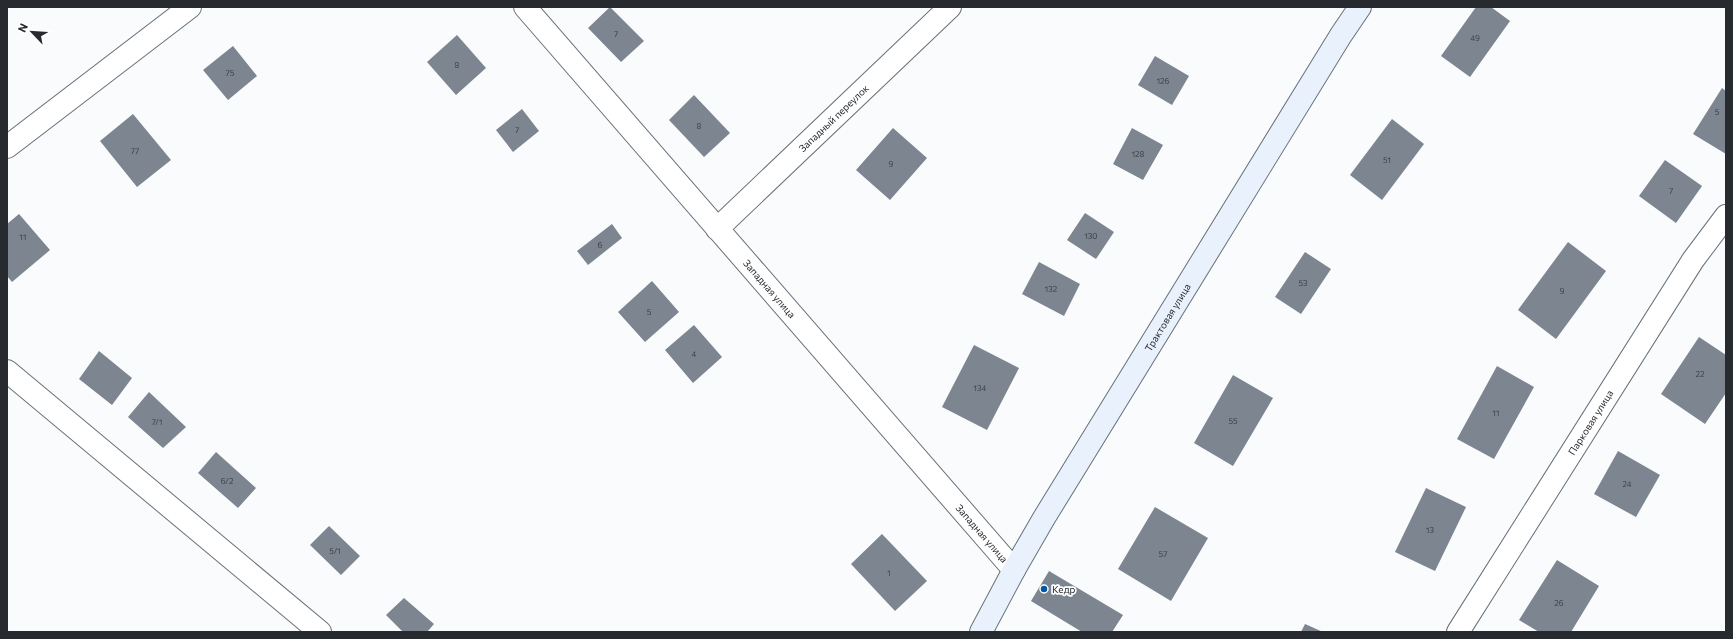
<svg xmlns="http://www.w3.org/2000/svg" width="1733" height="639" viewBox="0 0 1733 639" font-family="Commissioner,sans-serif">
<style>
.building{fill:#7c8590}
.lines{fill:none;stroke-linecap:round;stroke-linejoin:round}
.street-casing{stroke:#68717b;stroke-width:24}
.secondary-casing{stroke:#68717b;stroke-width:24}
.street{stroke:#fff;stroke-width:22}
.secondary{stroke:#e8f1fc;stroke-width:22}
.poi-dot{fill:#0058a5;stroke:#fff;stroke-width:1.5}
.labels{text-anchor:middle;stroke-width:3.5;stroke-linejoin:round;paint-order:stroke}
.number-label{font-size:8px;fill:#3c4247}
.street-label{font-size:10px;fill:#272b2f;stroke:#fff}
.poi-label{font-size:10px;fill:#272b2f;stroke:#fff;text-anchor:start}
</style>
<rect width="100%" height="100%" fill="#f9fbfd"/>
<path class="building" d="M610,7l34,34 -23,21 -33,-34z
M1476,7h15l19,14 -40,56 -29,-21z
M457,35l29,33 -30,27 -29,-33z
M233,46l24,30 -29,24 -25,-30z
M1155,56l34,20 -17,29 -34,-20z
M1722,88l4,3v63l-33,-20z
M694,95l36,38 -26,24 -35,-37z
M522,109l17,22 -26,21 -17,-22z
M133,114l38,46 -34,27 -37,-46z
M1392,119l32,25 -42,56 -32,-25z
M893,128l34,30 -37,42 -34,-30z
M1132,128l31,17 -20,35 -30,-16z
M1665,160l37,26 -26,37 -37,-27z
M1085,213l29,19 -18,27 -29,-19z
M19,214l31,36 -38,32 -5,-6v-52z
M612,224l10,14 -34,27 -11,-14z
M1568,242l38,29 -50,68 -38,-29z
M1305,252l26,17 -30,45 -26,-17z
M1039,262l41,22 -16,32 -42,-22z
M652,281l27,31 -34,30 -27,-30z
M694,325l28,32 -29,26 -28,-33z
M1699,337l27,18v38l-21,31 -44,-30z
M974,345l45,23 -32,62 -45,-23z
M99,351l33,27 -20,27 -33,-26z
M1497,366l37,21 -40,72 -37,-20z
M1233,375l40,23 -40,68 -39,-23z
M149,392l37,35 -23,21 -35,-31z
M1618,451l42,24 -24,42 -42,-23z
M216,452l40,36 -18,20 -40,-35z
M1426,488l40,19 -31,64 -40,-19z
M1155,507l53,31 -37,63 -53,-32z
M329,526l31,30 -19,19 -31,-30z
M882,534l45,47 -32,30 -44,-47z
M1557,560l42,26 -28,46h-32l-20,-12z
M1049,571l74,44 -11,17h-30l-51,-31z
M404,598l30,26 -7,8h-24l-17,-17z
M1305,624l18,8h-22z"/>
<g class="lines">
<g class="street-casing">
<g id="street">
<path id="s1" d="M525,7l489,563"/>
<path d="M7,147l183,-140"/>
<path id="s2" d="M717,229l233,-222"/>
<path d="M7,371l313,261"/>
<path id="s3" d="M1458,632l235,-372 33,-44"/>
</g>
</g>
<g class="secondary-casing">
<g id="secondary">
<path id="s4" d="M981,632l33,-62 30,-52 297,-483 19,-28"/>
</g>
</g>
<use href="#street" class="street"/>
<use href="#secondary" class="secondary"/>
</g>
<circle class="poi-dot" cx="1044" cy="589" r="4"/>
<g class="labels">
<g class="number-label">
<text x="616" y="37">7</text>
<text x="1475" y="41">49</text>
<text x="457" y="68">8</text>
<text x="230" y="76">75</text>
<text x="1163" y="84">126</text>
<text x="1717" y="115">5</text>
<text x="699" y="129">8</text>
<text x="517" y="133">7</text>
<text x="135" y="154">77</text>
<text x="1138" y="157">128</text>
<text x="1387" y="163">51</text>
<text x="891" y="167">9</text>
<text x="1671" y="194">7</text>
<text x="1091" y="239">130</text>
<text x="23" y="240">11</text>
<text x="600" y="248">6</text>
<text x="1303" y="286">53</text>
<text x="1051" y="292">132</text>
<text x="1562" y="294">9</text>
<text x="649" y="315">5</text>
<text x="694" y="357">4</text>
<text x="1700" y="377">22</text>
<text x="980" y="391">134</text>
<text x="1496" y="416">11</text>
<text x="1233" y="424">55</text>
<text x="157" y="425">7/1</text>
<text x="227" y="484">6/2</text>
<text x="1627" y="487">24</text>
<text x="1430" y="533">13</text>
<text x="335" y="554">5/1</text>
<text x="1163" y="557">57</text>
<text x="889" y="576">1</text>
<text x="1559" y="606">26</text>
</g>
<g class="street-label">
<text dy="4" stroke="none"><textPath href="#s2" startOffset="161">Западный переулок</textPath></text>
<text dy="4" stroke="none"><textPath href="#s1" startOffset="373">Западная улица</textPath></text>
<text dy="4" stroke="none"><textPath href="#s4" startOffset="366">Трактовая улица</textPath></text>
<text dy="4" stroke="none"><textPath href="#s3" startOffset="248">Парковая улица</textPath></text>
<text dy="4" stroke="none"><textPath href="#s1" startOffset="697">Западная улица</textPath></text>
</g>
<g class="poi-label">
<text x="1052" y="593">Кедр</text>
</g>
</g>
<rect width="1733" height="639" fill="none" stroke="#272b2f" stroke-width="16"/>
<g transform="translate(32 32) rotate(295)" stroke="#ffffff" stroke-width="3" paint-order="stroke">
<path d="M0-3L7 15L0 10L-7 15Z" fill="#272b2f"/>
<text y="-6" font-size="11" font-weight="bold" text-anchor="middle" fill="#272b2f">N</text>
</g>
</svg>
